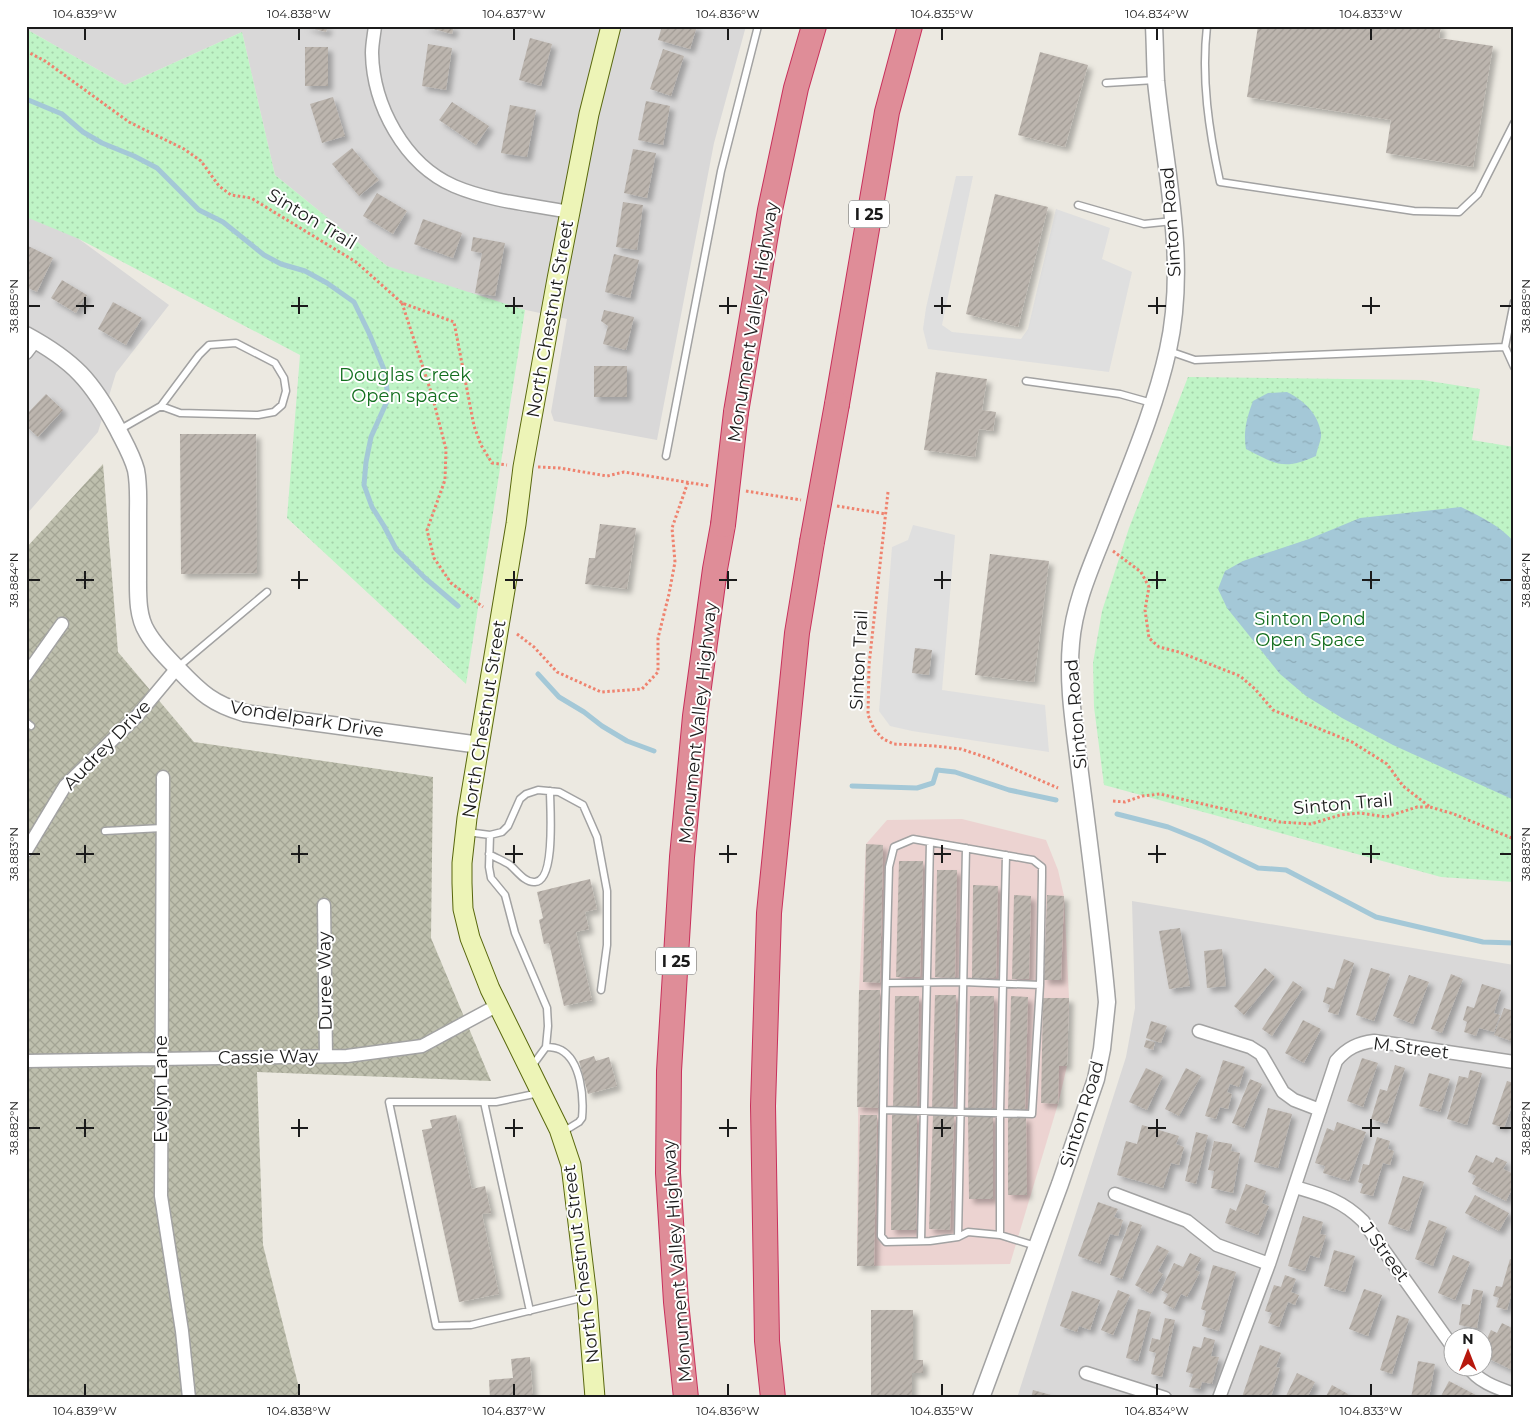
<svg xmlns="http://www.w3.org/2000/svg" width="1540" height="1424" viewBox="0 0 1540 1424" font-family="Montserrat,sans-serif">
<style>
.residential{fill:#d9d8d8;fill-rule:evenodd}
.commercial{fill:#ecd3d1}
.construction{fill:url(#construction-cross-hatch)}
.park{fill:url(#park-dots)}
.parking{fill:#dfdfdf}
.water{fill:url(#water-ripples)}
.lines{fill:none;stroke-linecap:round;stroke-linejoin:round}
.stream{stroke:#a4c8d7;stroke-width:5}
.building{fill:url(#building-hatch);filter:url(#shadow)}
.service-casing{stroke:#a2a2a2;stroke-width:9}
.minor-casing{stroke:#a2a2a2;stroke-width:15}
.tertiary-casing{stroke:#a2a2a2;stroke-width:19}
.secondary-casing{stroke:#58670c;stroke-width:21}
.motorway-casing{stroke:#c8305b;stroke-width:26}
.path{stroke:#ef836f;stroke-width:3;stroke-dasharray:2.5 2.5;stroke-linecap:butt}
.service{stroke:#fff;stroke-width:6}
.minor{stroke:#fff;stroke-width:12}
.tertiary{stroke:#fff;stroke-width:16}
.secondary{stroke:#edf4b7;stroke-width:19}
.motorway{stroke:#df8d98;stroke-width:24}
.motorway-bridge-casing{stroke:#c8305b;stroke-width:26;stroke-linecap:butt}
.motorway-bridge{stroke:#df8d98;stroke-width:24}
.ticks{fill:none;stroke:#1b1b1b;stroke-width:2}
.labels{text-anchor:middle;stroke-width:4;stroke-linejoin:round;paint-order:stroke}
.shield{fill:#fff;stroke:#5f5f5f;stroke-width:1}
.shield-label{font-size:16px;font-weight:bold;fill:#1b1b1b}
.street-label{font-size:18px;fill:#1b1b1b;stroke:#fff}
.park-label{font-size:18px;fill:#136f1f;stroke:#fff}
.neatline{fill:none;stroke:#1b1b1b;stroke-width:2}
.ticks-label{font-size:12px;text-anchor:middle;fill:#1b1b1b}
</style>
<defs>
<pattern id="construction-cross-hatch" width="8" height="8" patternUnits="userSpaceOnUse" patternTransform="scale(1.25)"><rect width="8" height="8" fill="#bebfad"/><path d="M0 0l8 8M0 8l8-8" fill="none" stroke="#a3a494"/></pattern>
<pattern id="park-dots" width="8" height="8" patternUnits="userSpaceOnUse" patternTransform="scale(1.25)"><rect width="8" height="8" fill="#bff4c6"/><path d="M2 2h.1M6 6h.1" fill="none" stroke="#a4d1aa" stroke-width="1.8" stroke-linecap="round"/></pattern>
<pattern id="water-ripples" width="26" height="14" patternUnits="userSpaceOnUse" patternTransform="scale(1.25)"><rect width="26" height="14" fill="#a4c8d7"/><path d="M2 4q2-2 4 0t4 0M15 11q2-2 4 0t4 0" fill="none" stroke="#8dabb8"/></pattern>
<pattern id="building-hatch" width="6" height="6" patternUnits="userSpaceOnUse" patternTransform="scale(1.25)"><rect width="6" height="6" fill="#bcb5ae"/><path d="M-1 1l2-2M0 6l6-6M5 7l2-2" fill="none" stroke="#a19b95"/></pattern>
<filter id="shadow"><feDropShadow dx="4.5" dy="4.5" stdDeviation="2.5" flood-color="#0004"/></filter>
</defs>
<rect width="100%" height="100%" fill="#ece9e1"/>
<path class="residential" d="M26,26h720l-32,117 -57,297 -103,-19 -3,-9 16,-93 -113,-25 -67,-28 -112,-91 -33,-143 -117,53 -99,-56z
M33,208l46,31 90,66 -53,68 -18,59 -72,83v-299z
M1132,901l382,64v433h-497l109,-341 9,-49zM1452,1336h30v30h-30z"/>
<path class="commercial" d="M962,819l84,21 12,30 6,26 5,102 -2,68 -9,38 -48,160 -153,2 2,-276 7,-146 21,-24z"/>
<path class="construction" d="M103,464l15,188 76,90 239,35 -2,161 60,143 -234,-9 6,173 35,139v14h-272v-850z"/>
<path class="park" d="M26,29l99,56 117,-53 33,143 112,91 138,44 -59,374 -179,-166 13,-163 -221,-116 -53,-22z
M1188,377l235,3 57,9 -8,51 42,7v435l-73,-5 -337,-92 -10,-78 -1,-44 9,-52 27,-83z"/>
<path class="parking" d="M956,176h17l-31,149 10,7 69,7 7,-10 28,-120 54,19 -8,31 30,13 -23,100 -181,-23 -5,-20 3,-21z
M913,525l42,10 -13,155 103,15 4,47 -137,-21 -22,-5 -11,-15 13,-164 16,-7z"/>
<path class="water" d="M1287,392c16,8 31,21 34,41 1,6 -4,16 -5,23 -33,15 -40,8 -70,-7 -3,-18 1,-32 7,-48l15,-8z
M1461,507c18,9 40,19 53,35v258l-121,-55 -51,-27 -36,-22 -26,-22 -53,-66 -9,-19 7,-18 18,-10 66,-22 51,-21z"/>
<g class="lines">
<path class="stream" d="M26,99l36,15 21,18 19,11 32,13 23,12 42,42 24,12 41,33 17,9 24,7 22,12 27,19 15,31 16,39 3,27 -17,38 -5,25 -2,23 8,22 12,19 12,23 29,29 33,28
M538,674l21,23 25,15 18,14 25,15 27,10
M852,786l65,2 16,-5 4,-13 18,2 54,18 47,10
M1117,814l51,13 35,14 55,27 28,2 90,47 107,25 31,1"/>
</g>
<path class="building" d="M303,26h25l-2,6z
M422,26h32l-2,8z
M662,26h35l-7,23 -32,-9z
M1258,26h183l-2,12 54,8 -20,121 -87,-14 5,-33 -144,-23z
M530,38l22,6 -11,42 -22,-6z
M428,44l24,4 -6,42 -24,-4z
M305,47h23v39h-23z
M663,49l21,7 -13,40 -21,-7z
M1040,52l48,13 -23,82 -47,-12z
M333,97l12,39 -23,7 -12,-39z
M646,101l24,5 -7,39 -25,-5z
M452,102l37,24 -13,19 -37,-25z
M510,105l26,5 -9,47 -26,-4z
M352,148l27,32 -20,16 -27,-32z
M633,149l23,4 -9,45 -23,-5z
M377,193l30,18 -14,23 -30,-18z
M995,194l53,13 -30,120 -52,-13z
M623,202l20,3 -6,45 -21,-3z
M423,219l39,14 -9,25 -39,-14z
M473,237l32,6 -10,53 -20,-3 7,-40 -11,-2z
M26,245l27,13 -16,34 -11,-5z
M614,254l25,6 -9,38 -25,-6z
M62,280l25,15 -11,18 -25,-15z
M113,302l29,16 -16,27 -28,-16z
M604,310l30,7 -8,33 -23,-6 5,-18 -7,-5z
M594,366h33v31h-33z
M936,372l51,7 -5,31 14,2 -3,19 -14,-2 -4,28 -51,-7z
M46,394l17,16 -25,27 -12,-11v-11z
M180,434h76l1,139 -76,1z
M600,524l36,4 -9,61 -42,-5 4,-26h6z
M990,554l59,7 -15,121 -59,-7z
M915,648l17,2 -3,25 -17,-2z
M866,844l17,1 -3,138 -17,-1z
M899,861h24l-3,116h-24z
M937,870h20l-2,108 -20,-1z
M590,879l7,30 -12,3 4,17 -13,3 16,68 -28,6 -15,-63 -5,1 -5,-24 4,-2 -6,-26z
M973,885l25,1 -2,92h-24z
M1014,895l17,1 -2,83h-17z
M1047,895l17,1 -3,84h-17z
M1180,928l10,58 -21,3 -10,-58z
M1222,949l4,37 -19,2 -3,-37z
M1344,959l10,4 -16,52 -10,-3 2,-7 -7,-3 4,-15 7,2z
M1265,968l10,9 -31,38 -10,-9z
M1371,968l19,6 -16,47 -18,-6z
M1451,974l12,5 -21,54 -11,-4z
M1409,975l20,7 -16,42 -20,-8z
M1293,981l10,7 -31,48 -10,-7z
M1482,984l19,6 -7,23 6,2 -6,17 -15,-4 -3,8 -12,-4 3,-10 -4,-2 4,-14 7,2z
M859,990h21l-2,118 -21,-1z
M935,995h21l-3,115 -21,-1z
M895,996h24l-2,113 -24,-1z
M970,996h24l-2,114 -24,-1z
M1011,996l17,1 -3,113 -17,-1z
M1043,998h26l-2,68h-8l-1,38 -17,-1z
M1504,1008l10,3v31l-20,-7z
M1303,1020l18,9 -17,34 -19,-10z
M1151,1021l16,5 -6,17 -15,-5z
M1146,1040l9,2 -2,8 -9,-3z
M594,1056l2,5 13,-4 8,29 -29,8 -9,-33z
M1362,1058l16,5 -15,44 -16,-6z
M1223,1060l22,7 -6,20 -9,-3 -3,8 5,2 -4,15 -8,-2 -4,12 -11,-3z
M1395,1065l10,3 -18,56 -16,-5 9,-30 7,2z
M1146,1068l17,8 -16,34 -18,-8z
M1186,1068l15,8 -22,40 -14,-7z
M1470,1070l12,3 -15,52 -20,-6 12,-43 9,2z
M1429,1073l21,6 -10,33 -21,-6z
M1250,1079l12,5 -18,44 -12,-5z
M1507,1081l7,2v17l-10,28 -12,-4z
M1268,1108l24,6 -14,54 -24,-6z
M456,1115l16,74 13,-3 6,27 -9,1 17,80 -40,8 -37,-172 10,-2 -2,-8z
M860,1115h17l-3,151h-17z
M892,1115h25l-1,115h-25z
M933,1115l21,1 -4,114 -21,-1z
M968,1116h25v83h-24z
M1008,1117h18l1,78h-19z
M1337,1122l29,10 -17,49 -26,-8 2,-7 -10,-3 12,-35 7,3z
M1142,1125l37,11 -3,8 8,3 -5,18 -8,-2 -8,25 -46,-13 9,-34 11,3z
M1196,1132l12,3 -12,49 -11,-3z
M1377,1137l13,4 -2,8 6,2 -4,14 -7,-2 -10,33 -13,-3 3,-9 -5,-2 5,-18 6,1z
M1214,1141l18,3 -1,7 9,2 -7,40 -22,-5 3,-17 -6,-1z
M1476,1155l17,8 3,-6 11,5 -4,7 11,5v11l-8,16 -34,-17 4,-8 -8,-4z
M1403,1176l21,6 -15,49 -21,-7z
M1246,1184l20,7 -4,12 7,3 -11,29 -33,-12 5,-15 6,3z
M1475,1195l34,18 -10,18 -34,-18z
M1098,1202l20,7 -4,8 9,3 -5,16 -8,-2 -10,30 -22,-8z
M1303,1216l20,6 -3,12 6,1 -7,23 -9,-3 -5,16 -17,-5z
M1429,1220l18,7 -14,39 -18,-7z
M1130,1221l12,4 -20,54 -12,-4z
M1157,1245l12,6 -11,20 5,3 -12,20 -16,-9z
M1334,1250l21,6 -10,36 -21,-6z
M1190,1253l11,5 -6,12 5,2 -13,25 -6,-3 -7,15 -11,-6 5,-9 -7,-4 13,-27 9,4z
M1453,1255l17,7 -15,38 -17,-7z
M1510,1259l4,1v33l-2,-1 -5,18 -11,-3 3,-9 -6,-2 3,-10 6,1z
M1213,1265l23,7 -17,59 -17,-5 4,-15 -5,-2z
M1285,1275l11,4 -5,13 8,3 -4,10 -7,-3 -9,25 -11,-4 4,-10 -7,-2 9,-26 7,2z
M1364,1289l18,6 -14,41 -19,-7z
M1473,1289l10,2 -6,37 -18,-3 3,-21 8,1z
M1118,1290l12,5 -17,40 -12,-5z
M1072,1291l28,9 -10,30 -11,-4 -2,6 -17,-6z
M1138,1309l13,3 -13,49 -12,-3z
M871,1310h42v50h10v13h-11v25h-41z
M1397,1315l12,4 -17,55 -12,-4z
M1165,1318l10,2 -13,57 -11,-3 5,-21 -7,-2 3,-13 8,2z
M1502,1323l12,6v33l-4,7 -25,-12 6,-11 -6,-3 6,-13 6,3z
M1204,1337l11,3 -4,16 8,1 -7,27 -10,-2 -2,7 -11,-2 4,-13 -7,-2 7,-26 8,2z
M1260,1345l21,8 -5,14 4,1 -9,29 -7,-2 -1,3h-18l-3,-1z
M530,1357l3,41h-43l-1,-18 24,-2 -2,-19z
M1418,1361l17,3 -6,34h-18z
M1297,1373l18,9 -8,16h-22z
M1449,1381l27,14 -1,3h-35z
M1332,1385l16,9 -2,4h-21z
M1033,1390l25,7v1h-27z"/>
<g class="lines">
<g class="service-casing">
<path id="service" d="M1207,26c-6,53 2,105 13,156l194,29 45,1 19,-18 36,-71
M1106,83l49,-3
M1078,205l66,19 29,-3
M1514,302l-9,45 9,20
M1169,351l26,9 310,-13
M1026,381l94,13 32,9
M119,430l42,-24 38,-51 10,-10 27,-2 39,20 9,15 2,13 -4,14 -8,7 -16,3 -78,-2 -19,-7
M666,456l55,-285 37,-145
M178,667l89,-75
M26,722l5,4
M105,831l57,-3
M467,832l23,3 -1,32 2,11 14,17 10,38 32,75 1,18 -2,21 -14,19
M490,835l12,-3 6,-6 12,-27 6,-5 12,-4 21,2 24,13 14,32 10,54v54l-6,45
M489,854c7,4 15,7 21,11 7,6 15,18 25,17 21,-1 15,-75 15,-91
M886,983l77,-1 77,3
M546,1047c4,0 11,1 15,3 20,11 23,47 21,68l-3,4 -18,11
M539,1093l-43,9h-107l47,224 35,-1 114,-28
M484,1102l46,209
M883,1110l149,4 8,-129 2,-109v-9l-9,-7 -120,-21 -19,8 -5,20 -5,183 -3,186 5,6 44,-1 28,-4 10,-5 32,3 36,11
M1000,1235v-123l6,-257
M958,1237l8,-389
M921,1241l9,-399"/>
</g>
<g class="minor-casing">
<path id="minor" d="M375,26c-1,9 -3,18 -3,27 1,52 32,111 82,133 35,15 78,19 115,26
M26,353l10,-13
M26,675l36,-51
M163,777l-2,419 21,135 7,67
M26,851l39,-65 72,-70 40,-48
M324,905l2,151
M1199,1031l51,16 11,7 22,38 11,8 26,10
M26,1061l321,-5 75,-10 76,-41
M1295,1187c27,8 47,13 68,34l89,125
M1115,1194l72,27 30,24 52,19
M1468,1366c10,16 29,22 46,28
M1086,1373l79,25
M1219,1398l50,-134 67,-203c11,-13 22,-18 38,-20l140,21"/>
</g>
<g class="tertiary-casing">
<path id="tertiary" d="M26,335c48,26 66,46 91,93 7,14 15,27 19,42 3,15 2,30 2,45 0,21 0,41 0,61 0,18 -1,40 9,56 8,14 20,26 32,38 22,23 34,34 65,43l236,32
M981,1398l79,-214 36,-105 6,-30 5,-47c-7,-77 -17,-153 -27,-229 -5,-43 -13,-87 -9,-130 3,-38 19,-74 33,-109 23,-61 50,-121 64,-184 20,-90 -3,-179 -12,-269 -1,-18 -1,-36 -2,-55"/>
</g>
<g class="secondary-casing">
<path id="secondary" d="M595,1398l-8,-101 -16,-132 -12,-36 -69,-140 -20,-51 -7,-29 -1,-26v-20l5,-45 49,-294 7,-57 34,-188 32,-165 22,-88"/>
</g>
<g class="motorway-casing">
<path id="motorway" d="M837,404l50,-292 23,-86
M736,412l34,-202 26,-122 18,-62
M686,1398l-10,-96 -8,-129 1,-102 13,-214 13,-141 20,-147 8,-44
M773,1398l-6,-57 -4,-235 6,-193 28,-280 15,-91"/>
</g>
<path class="path" d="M26,51l19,10 84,61 55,27 17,12 18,25 12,9 20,3 105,64 46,41 52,19 20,104 7,19 11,18 15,2
M402,303l30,92 14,54 -1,31 -18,50 7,28 17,25 32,24
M538,467l22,1 47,8 17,-4 86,14
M746,491l55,9
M888,492l-19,173 -1,50 6,14 9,10 11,5 41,2 26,3 30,10 67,29
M837,506l49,8
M1113,551l28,21 8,15 -4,23 4,28 10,9 20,5 61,24 15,13 18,21 79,32 35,22 16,22 27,21
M517,634l17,13 23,25 44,20 41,-3 16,-17v-34l11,-44 6,-32 -3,-34 16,-46
M1113,801l12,1 17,-6 18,-2 120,28 31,2 29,-9 20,-2 26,4 31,-10h13l24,7 60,25"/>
<use href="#service" class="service"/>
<use href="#minor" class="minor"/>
<use href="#tertiary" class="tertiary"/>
<use href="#secondary" class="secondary"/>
<use href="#motorway" class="motorway"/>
<g class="motorway-bridge-casing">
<path id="motorway-bridge" d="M723,525l13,-113
M812,542l25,-138"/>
</g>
<use href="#motorway-bridge" class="motorway-bridge"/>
</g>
<path class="ticks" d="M85,28v12M299,28v12M514,28v12M728,28v12M942,28v12M1157,28v12M1371,28v12M85,297v17M299,297v17M514,297v17M728,297v17M942,297v17M1157,297v17M1371,297v17M28,306h12M76,306h18M291,306h17M505,306h18M719,306h18M934,306h17M1148,306h18M1362,306h18M1500,306h12M85,571v18M299,571v18M514,571v18M728,571v18M942,571v18M1157,571v18M1371,571v18M28,580h12M76,580h18M291,580h17M505,580h18M719,580h18M934,580h17M1148,580h18M1362,580h18M1500,580h12M85,845v18M299,845v18M514,845v18M728,845v18M942,845v18M1157,845v18M1371,845v18M28,854h12M76,854h18M291,854h17M505,854h18M719,854h18M934,854h17M1148,854h18M1362,854h18M1500,854h12M85,1119v18M299,1119v18M514,1119v18M728,1119v18M942,1119v18M1157,1119v18M1371,1119v18M28,1128h12M76,1128h18M291,1128h17M505,1128h18M719,1128h18M934,1128h17M1148,1128h18M1362,1128h18M1500,1128h12M85,1384v12M299,1384v12M514,1384v12M728,1384v12M942,1384v12M1157,1384v12M1371,1384v12"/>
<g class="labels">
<g class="shield">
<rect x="849" y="200.5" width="40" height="27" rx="4"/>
<rect x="656" y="947.5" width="40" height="27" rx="4"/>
</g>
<g class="shield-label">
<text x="869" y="220">I 25</text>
<text x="676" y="967">I 25</text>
</g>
<g class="street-label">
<text transform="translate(312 219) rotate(31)" y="6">Sinton Trail</text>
<text transform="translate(1171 222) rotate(-94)" y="6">Sinton Road</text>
<text transform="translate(550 319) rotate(-80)" y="6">North Chestnut Street</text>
<text transform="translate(753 322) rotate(-81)" y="6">Monument Valley Highway</text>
<text transform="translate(859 660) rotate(-87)" y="6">Sinton Trail</text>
<text transform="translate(1076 714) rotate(-95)" y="6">Sinton Road</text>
<text transform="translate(307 719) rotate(9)" y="6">Vondelpark Drive</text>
<text transform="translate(484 719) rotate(-81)" y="6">North Chestnut Street</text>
<text transform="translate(698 723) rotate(-84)" y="6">Monument Valley Highway</text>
<text transform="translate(107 745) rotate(-46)" y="6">Audrey Drive</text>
<text transform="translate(1343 804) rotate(-5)" y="6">Sinton Trail</text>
<text transform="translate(325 981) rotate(-91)" y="6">Duree Way</text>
<text transform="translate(1411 1048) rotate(7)" y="6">M Street</text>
<text transform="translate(268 1057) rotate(-1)" y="6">Cassie Way</text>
<text transform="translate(161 1089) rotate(-90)" y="6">Evelyn Lane</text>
<text transform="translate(1082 1114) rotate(-73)" y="6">Sinton Road</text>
<text transform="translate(1385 1252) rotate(54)" y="6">J Street</text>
<text transform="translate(677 1261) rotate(-94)" y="6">Monument Valley Highway</text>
<text transform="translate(581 1264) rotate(-97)" y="6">North Chestnut Street</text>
</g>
<g class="park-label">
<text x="405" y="381">Douglas Creek<tspan x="405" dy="21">Open space</tspan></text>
<text x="1310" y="625">Sinton Pond<tspan x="1310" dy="21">Open Space</tspan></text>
</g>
</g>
<rect width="1540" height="1424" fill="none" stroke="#ffffff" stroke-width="55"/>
<g transform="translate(1468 1352)"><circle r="24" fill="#ffffff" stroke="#a4a4a4"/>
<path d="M0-4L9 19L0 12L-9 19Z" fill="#b7180e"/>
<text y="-8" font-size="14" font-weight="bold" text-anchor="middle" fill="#1b1b1b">N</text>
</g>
<rect x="28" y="28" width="1484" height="1368" class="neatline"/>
<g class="ticks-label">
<text x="85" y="18">104.839°W</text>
<text x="299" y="18">104.838°W</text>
<text x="514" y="18">104.837°W</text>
<text x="728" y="18">104.836°W</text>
<text x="942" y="18">104.835°W</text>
<text x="1157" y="18">104.834°W</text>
<text x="1371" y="18">104.833°W</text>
<text transform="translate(14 306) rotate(-90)" y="4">38.885°N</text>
<text transform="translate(1526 306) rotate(-90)" y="4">38.885°N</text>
<text transform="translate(14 580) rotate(-90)" y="4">38.884°N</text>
<text transform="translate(1526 580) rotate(-90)" y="4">38.884°N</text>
<text transform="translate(14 854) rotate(-90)" y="4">38.883°N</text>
<text transform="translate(1526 854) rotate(-90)" y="4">38.883°N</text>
<text transform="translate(14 1128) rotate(-90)" y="4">38.882°N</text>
<text transform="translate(1526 1128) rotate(-90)" y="4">38.882°N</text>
<text x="85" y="1415">104.839°W</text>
<text x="299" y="1415">104.838°W</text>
<text x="514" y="1415">104.837°W</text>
<text x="728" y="1415">104.836°W</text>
<text x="942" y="1415">104.835°W</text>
<text x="1157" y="1415">104.834°W</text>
<text x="1371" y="1415">104.833°W</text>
</g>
</svg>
